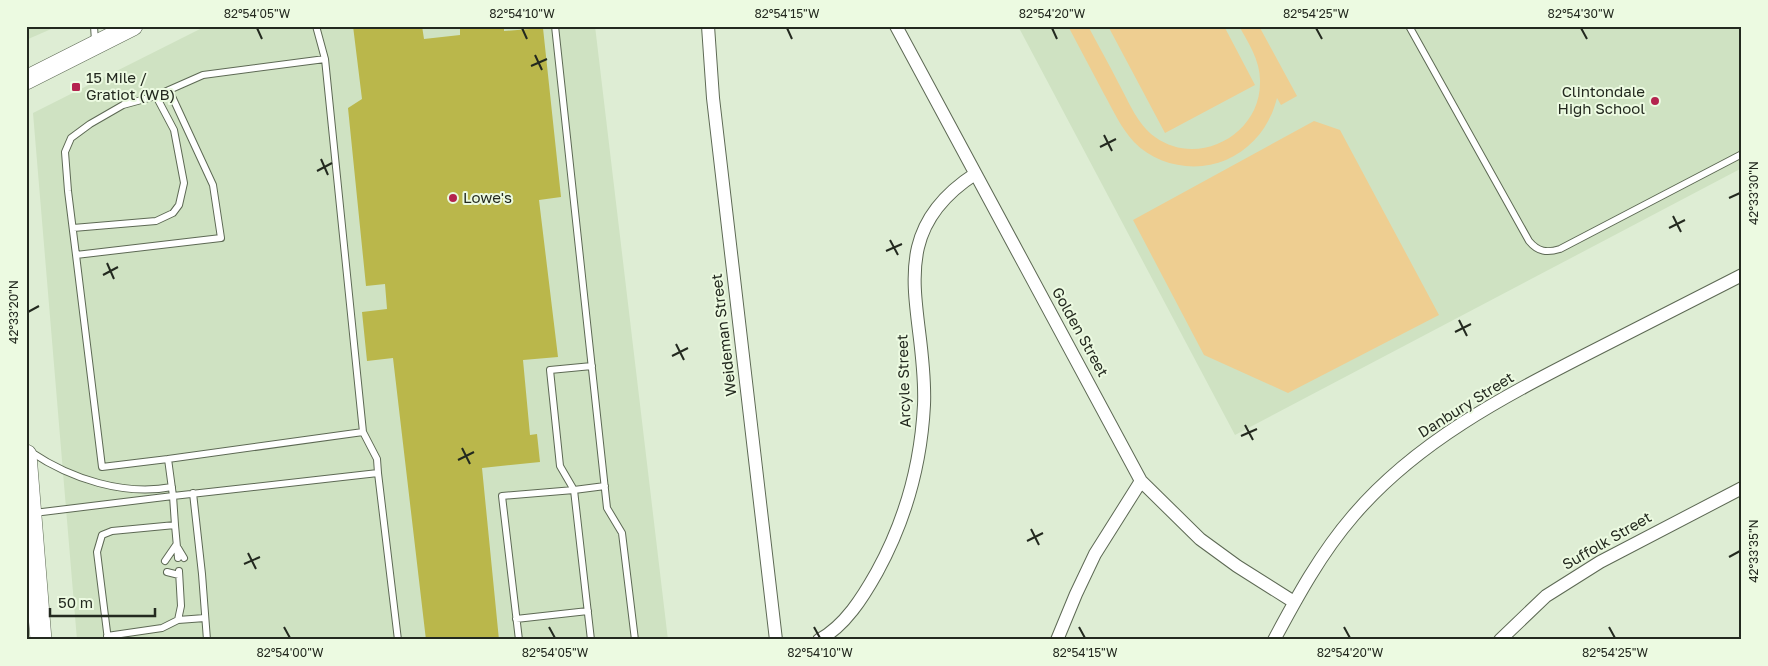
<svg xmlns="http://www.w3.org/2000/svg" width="1768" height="666" viewBox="0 0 1768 666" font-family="'Golos Text',sans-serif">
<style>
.built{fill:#cfe2c2}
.green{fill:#eece91}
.building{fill:#bab74b}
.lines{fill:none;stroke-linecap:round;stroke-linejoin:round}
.service-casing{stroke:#5d6954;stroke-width:8}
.minor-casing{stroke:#5d6954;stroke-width:14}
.secondary-casing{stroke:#5d6954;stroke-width:20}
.primary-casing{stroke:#5d6954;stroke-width:22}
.service{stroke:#fff;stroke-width:6}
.minor{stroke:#fff;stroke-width:12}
.secondary{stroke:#fff;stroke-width:19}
.primary{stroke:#fff;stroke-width:21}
.ticks{fill:none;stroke:#23291f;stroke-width:2}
.poi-dot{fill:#b4234e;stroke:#ecfae1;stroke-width:2}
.labels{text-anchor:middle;stroke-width:4;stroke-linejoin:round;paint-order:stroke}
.poi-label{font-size:15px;fill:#23291f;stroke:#ecfae1;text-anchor:start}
.street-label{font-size:15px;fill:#23291f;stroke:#ecfae1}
.neatline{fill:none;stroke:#23291f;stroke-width:2}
.ticks-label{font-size:12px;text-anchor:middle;fill:#23291f}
</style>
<rect width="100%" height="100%" fill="#deedd4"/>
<path class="built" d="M26,26h32l-32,14z
M206,26h389l73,614h-591l-44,-527z
M1018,26h724v142l-507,267z"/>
<path class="green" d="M1068,26h20c10,19 21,38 31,58 10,18 18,40 36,53 43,31 105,-2 105,-54 1,-21 -11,-39 -21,-57h20l38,70 -16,9 -4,-7c-7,28 -24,50 -51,62 -30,13 -69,6 -92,-18 -13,-14 -21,-32 -30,-48 -12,-23 -24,-45 -36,-68z
M1108,26h116l31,59 -90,48z
M1314,121l26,9 99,185 -151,78 -84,-38 -71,-135z"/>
<path class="building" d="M353,26h69l2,13 36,-4v-9h44v5l39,-3 18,169 -22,3 19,157 -35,3 7,75 7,-1 3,28 -58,6 17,172h-73l-33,-282 -26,3 -5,-49 25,-3 -2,-25 -19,2 -18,-178 14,-9z"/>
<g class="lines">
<g class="service-casing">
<path id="service" d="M94,26l1,15
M316,26l9,33 -122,16 -34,15 44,95 8,53 -145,17 26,212 66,-8 195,-27
M555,26l52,482 15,25 13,107
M1409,26l120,215c9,11 18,12 31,8l182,-95
M325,59l38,373 14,27 1,14
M73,228l83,-7 17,-8 6,-8 5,-22 -10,-53 -18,-34
M76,255l-8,-64 -3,-39 6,-14 19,-14 33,-19 33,-9 13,-6
M31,452c40,27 93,44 141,35
M193,493l9,81 5,66
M34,513l139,-17 -5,-37
M175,525l3,33
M178,548l6,10
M165,561l11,-16
M167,572l12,3
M516,619l72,-8
M178,620l27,-2
M107,636l55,-8 16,-8 3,-14 -2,-35
M108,640l-11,-88 5,-17 10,-4 63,-6 -2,-29 205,-23 20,167
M519,640l-17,-144 72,-6 -14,-24 -10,-96 42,-4
M591,640l-17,-150 31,-4"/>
</g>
<g class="minor-casing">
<path id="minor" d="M708,26l5,72 63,542
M896,26l245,455 59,58 37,27 57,36
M819,640c26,-14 44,-43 58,-68 28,-51 44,-109 47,-167 4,-92 -46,-168 51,-231
M1057,640l19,-46 19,-40 46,-73
M1274,640c23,-43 47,-87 79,-124 63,-74 150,-119 234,-162 52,-26 103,-53 155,-79
M1500,640l46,-44 54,-34 142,-74"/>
</g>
<g class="secondary-casing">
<path id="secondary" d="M26,80l107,-54"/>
</g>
<g class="primary-casing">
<path id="primary" d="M26,455l15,185"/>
</g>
<use href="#service" class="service"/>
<use href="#minor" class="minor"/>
<use href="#secondary" class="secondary"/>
<use href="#primary" class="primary"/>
</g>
<path class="ticks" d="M257,28l5,11M522,28l5,11M787,28l5,11M1052,28l5,11M1316,28l6,11M1581,28l6,11M535,55l7,15M531,66l16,-7M1104,135l8,16M1100,147l16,-8M321,159l7,16M317,171l15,-8M1729,198l11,-5M1673,216l8,16M1669,228l16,-8M890,240l8,15M886,251l16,-7M107,263l7,16M103,275l15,-8M28,312l11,-6M1459,320l8,16M1455,332l16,-8M676,344l8,16M672,356l16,-8M1245,425l8,15M1241,436l16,-7M462,448l8,16M458,460l16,-8M1031,529l8,16M1027,541l16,-8M248,553l8,16M1729,557l11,-6M244,564l16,-7M284,627l6,11M549,627l6,11M814,627l6,11M1079,627l6,11M1344,627l6,11M1609,627l6,11"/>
<g class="poi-dot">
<rect x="71" y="82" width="10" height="10" rx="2.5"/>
<circle cx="1655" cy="101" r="5"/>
<circle cx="453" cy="198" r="5"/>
</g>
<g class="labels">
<g class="poi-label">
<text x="86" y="83">15 Mile /<tspan x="86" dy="17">Gratiot (WB)</tspan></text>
<text x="1645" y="97" text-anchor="end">Clintondale<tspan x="1645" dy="17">High School</tspan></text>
<text x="463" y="203">Lowe's</text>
</g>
<g class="street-label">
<text transform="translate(1080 332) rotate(61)" y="5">Golden Street</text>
<text transform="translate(724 335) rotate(-97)" y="5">Weideman Street</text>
<text transform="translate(904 381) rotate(-92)" y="5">Arcyle Street</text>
<text transform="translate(1466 405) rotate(-32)" y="5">Danbury Street</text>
<text transform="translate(1607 541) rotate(-30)" y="5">Suffolk Street</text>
</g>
</g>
<rect width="1768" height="666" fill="none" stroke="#ecfae1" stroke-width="55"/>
<path d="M50 608v8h105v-8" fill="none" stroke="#23291f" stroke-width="2.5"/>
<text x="58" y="608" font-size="15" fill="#23291f" stroke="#ecfae1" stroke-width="4" paint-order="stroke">50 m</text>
<rect x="28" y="28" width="1712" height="610" class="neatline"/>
<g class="ticks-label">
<text x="257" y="18">82°54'05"W</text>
<text x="522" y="18">82°54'10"W</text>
<text x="787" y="18">82°54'15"W</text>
<text x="1052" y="18">82°54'20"W</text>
<text x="1316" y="18">82°54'25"W</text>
<text x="1581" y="18">82°54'30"W</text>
<text transform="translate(1754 193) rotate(-90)" y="4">42°33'30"N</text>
<text transform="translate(14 312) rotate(-90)" y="4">42°33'20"N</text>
<text transform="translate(1754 551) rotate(-90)" y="4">42°33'35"N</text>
<text x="290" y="657">82°54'00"W</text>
<text x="555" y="657">82°54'05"W</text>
<text x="820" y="657">82°54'10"W</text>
<text x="1085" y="657">82°54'15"W</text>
<text x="1350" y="657">82°54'20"W</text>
<text x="1615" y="657">82°54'25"W</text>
</g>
</svg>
